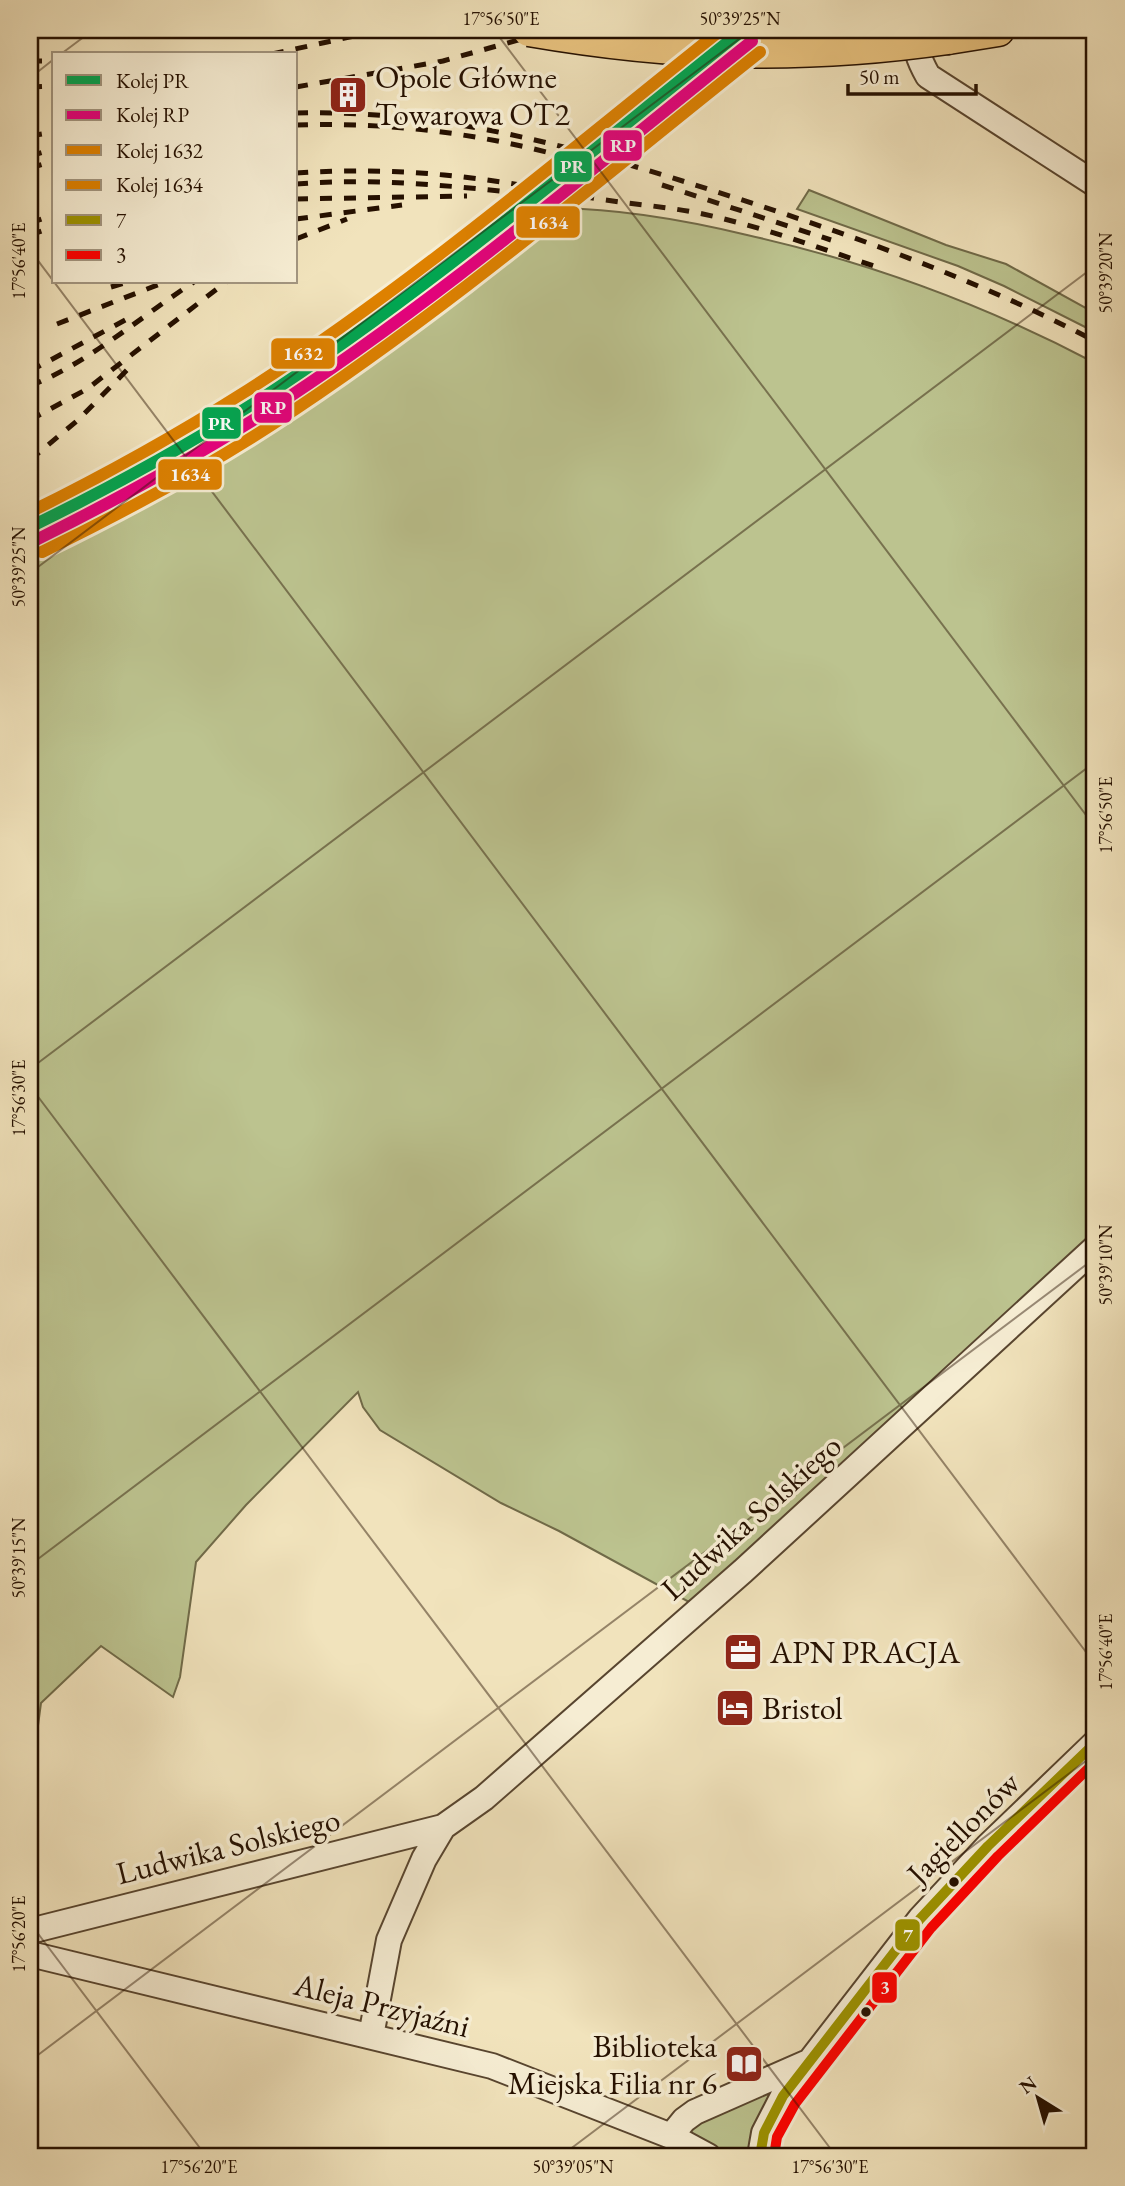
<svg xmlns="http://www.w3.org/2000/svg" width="1125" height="2186" viewBox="0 0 1125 2186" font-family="'EB Garamond',serif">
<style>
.green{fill:#bcc38f;stroke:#706a48;stroke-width:2}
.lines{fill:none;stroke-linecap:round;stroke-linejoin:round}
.minor-casing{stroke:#58452f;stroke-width:28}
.major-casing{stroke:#251000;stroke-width:35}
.minor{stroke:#f6edd3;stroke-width:24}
.major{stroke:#e8c27e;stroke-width:32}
.rail{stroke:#251000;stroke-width:5;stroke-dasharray:12 12;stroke-linecap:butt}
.major-bridge-casing{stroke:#251000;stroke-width:35;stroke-linecap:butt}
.major-bridge{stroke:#e8c27e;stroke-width:32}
.bus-1-casing{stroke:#f6edd3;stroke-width:16}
.bus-2-casing{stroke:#f6edd3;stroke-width:16}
.bus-1{stroke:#9d9300;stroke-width:10}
.bus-2{stroke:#f00;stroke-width:10}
.rail-1-casing{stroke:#f6edd3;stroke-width:18}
.rail-2-casing{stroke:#f6edd3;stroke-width:18}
.rail-3-casing{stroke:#f6edd3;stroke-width:18}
.rail-4-casing{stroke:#f6edd3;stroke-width:18}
.rail-1{stroke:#00a651;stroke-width:12}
.rail-2{stroke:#e5007d;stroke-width:12}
.rail-3{stroke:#de8100;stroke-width:12}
.rail-4{stroke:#de8100;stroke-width:12}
.ticks{fill:none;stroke:#251000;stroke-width:2;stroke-opacity:0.45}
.bus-dot{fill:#251000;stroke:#f6edd3;stroke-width:2.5}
.labels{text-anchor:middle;stroke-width:7;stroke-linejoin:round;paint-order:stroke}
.poi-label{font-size:32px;fill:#251000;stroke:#f6edd3;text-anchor:start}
.street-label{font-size:32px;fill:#251000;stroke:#f6edd3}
.line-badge{stroke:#f6edd3;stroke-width:2.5}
.badge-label{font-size:19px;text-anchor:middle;font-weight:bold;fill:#fff}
.neatline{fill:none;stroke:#251000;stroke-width:2.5}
.ticks-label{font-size:18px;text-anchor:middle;fill:#251000}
</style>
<rect width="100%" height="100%" fill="#f1e3bc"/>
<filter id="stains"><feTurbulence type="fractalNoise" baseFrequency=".00286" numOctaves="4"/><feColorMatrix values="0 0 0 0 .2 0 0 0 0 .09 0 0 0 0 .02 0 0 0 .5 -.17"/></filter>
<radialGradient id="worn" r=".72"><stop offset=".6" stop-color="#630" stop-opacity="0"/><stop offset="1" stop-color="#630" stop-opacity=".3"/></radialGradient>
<path class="green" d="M809,190l137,55 60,19 89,49v19l-91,-46 -46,-20 -161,-57z
M558,208c64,1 127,12 189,27 122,27 238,70 348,128v885l-395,360 -141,-77 -58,-28 -121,-73 -17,-23 -5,-15 -112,113 -50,57 -16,115 -7,20 -72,-51 -60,57 -11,82v-1243c108,-55 214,-118 315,-187 71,-49 135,-109 213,-147z
M806,2063l-46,93h-48l-36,-27z"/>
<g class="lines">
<g class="minor-casing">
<path id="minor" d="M917,30c-3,18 2,30 11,46l167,108
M30,1931l413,-104 41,-29 259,-227 352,-323
M30,1954l462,112 179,70 37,20
M371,2036l18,-96 35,-81 19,-32
M671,2136l13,-16 11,-8 111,-49
M760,2156l4,-23 19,-37 137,-177 68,-73 107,-103"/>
</g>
<g class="major-casing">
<path id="major" d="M948,38l50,-8"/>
</g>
<use href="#minor" class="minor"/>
<use href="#major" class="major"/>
<path class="rail" d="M272,54l110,-24
M30,61h24
M30,87l24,-1
M296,87l147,-26 111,-31
M296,113c154,-4 294,38 440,85 124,40 244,83 359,143
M296,125c86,-3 175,7 258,29
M30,136l24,-4
M30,156l24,-7
M30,168l24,-7
M296,173c105,-7 189,4 291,24 39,7 78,9 116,17 60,13 116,34 174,53
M296,184c75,-6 148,1 223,9
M662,185l169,55
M296,199l171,-3
M296,219l106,-14
M30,223l24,-8
M30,235l24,-8
M296,239l51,-20
M111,287l17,-5
M57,324l108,-42
M30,371l99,-53
M30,386c60,-24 110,-69 164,-104
M30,420l57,-31 139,-107
M30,460l48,-40 49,-50"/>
<g class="major-bridge-casing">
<path id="major-bridge" d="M529,30c145,25 273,29 419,8"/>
</g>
<use href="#major-bridge" class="major-bridge"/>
<g class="bus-1-casing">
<path id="bus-1" d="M760,2156l4,-23 19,-37 137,-177 68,-73 107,-103"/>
</g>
<g class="bus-2-casing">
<path id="bus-2" d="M774,2156l3,-19 18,-33 136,-176 67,-72 97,-94"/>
</g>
<use href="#bus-1" class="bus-1"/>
<use href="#bus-2" class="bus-2"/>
<g class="rail-1-casing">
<path id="rail-1" d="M30,527c78,-38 153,-79 226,-125 172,-111 327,-245 487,-372"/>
</g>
<g class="rail-2-casing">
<path id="rail-2" d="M36,540c78,-39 154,-80 227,-126 173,-111 328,-245 489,-373"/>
</g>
<g class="rail-3-casing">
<path id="rail-3" d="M30,512c75,-37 147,-77 218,-122 167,-107 318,-237 473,-360"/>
</g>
<g class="rail-4-casing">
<path id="rail-4" d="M42,552c80,-39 157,-80 231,-128 172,-112 327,-245 487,-372"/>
</g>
<use href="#rail-1" class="rail-1"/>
<use href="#rail-2" class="rail-2"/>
<use href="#rail-3" class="rail-3"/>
<use href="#rail-4" class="rail-4"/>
</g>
<path class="ticks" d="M494,30l601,797M61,54l32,-24M30,78l24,-19M30,250l1065,1414M30,573l721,-543M30,1069l1065,-803M30,1086l806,1070M30,1565l1065,-803M30,1923l176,233M30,2061l1065,-803M561,2156l534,-402"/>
<defs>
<g id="building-square" transform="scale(2.0125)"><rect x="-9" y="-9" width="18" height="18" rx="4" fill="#8f2418" stroke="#f6edd3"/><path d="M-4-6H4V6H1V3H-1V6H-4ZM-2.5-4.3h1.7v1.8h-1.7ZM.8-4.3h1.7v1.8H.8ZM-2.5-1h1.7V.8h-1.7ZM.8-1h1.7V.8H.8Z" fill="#fff"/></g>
<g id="office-square" transform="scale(2.0125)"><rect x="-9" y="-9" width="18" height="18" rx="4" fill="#8f2418" stroke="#f6edd3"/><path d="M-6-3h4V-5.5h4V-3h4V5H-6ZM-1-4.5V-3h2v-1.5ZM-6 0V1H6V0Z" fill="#fff"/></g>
<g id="hotel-square" transform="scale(2.0125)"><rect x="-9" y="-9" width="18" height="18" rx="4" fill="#8f2418" stroke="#f6edd3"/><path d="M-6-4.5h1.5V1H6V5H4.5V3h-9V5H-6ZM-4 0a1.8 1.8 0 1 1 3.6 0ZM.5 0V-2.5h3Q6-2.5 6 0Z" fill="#fff"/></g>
<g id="library-square" transform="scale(2.0125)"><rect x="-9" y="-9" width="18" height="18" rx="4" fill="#8f2418" stroke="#f6edd3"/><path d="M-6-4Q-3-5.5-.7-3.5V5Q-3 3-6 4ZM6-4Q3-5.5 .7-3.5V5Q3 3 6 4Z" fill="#fff"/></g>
</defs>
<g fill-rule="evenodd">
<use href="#building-square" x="348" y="95"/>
<use href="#office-square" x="743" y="1652"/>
<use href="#hotel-square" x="735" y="1708"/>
<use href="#library-square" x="744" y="2064"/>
</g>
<g class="bus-dot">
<circle cx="954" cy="1882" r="6"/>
<circle cx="866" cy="2012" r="6"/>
</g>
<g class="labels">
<g class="poi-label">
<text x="375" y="88">Opole Główne<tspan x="375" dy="37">Towarowa OT2</tspan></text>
<text x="770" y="1663">APN PRACJA</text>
<text x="762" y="1719">Bristol</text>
<text x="717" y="2057" text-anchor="end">Biblioteka<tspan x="717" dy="37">Miejska Filia nr 6</tspan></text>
</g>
<g class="street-label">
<text transform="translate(751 1517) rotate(-42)" y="11">Ludwika Solskiego</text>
<text transform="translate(963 1828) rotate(-45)" y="11">Jagiellonów</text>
<text transform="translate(228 1846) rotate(-14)" y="11">Ludwika Solskiego</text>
<text transform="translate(382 2005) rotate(14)" y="11">Aleja Przyjaźni</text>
</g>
</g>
<g class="line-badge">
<rect x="602" y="129" width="41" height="33" rx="7" fill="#e5007d"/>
<rect x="553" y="150" width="40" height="33" rx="7" fill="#00a651"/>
<rect x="515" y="205" width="66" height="34" rx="7" fill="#de8100"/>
<rect x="270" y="337" width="66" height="33" rx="7" fill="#de8100"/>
<rect x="253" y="391" width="40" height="33" rx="7" fill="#e5007d"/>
<rect x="201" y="406" width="41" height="34" rx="7" fill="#00a651"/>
<rect x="157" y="458" width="66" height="33" rx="7" fill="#de8100"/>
<rect x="894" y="1918" width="27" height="34" rx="7" fill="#9d9300"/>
<rect x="871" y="1971" width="27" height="33" rx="7" fill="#f00"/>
</g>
<g class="badge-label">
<text x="623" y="152">RP</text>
<text x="573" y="173">PR</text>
<text x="548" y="229">1634</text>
<text x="303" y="360">1632</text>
<text x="273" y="414">RP</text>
<text x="221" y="430">PR</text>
<text x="190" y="481">1634</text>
<text x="908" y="1942">7</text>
<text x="885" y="1994">3</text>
</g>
<rect width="1125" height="2186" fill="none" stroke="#f1e3bc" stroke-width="77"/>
<rect x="52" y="52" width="245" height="231" fill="#f6edd3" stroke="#a2957f" stroke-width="2"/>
<rect x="66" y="75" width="35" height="10" fill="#00a651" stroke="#a2957f" stroke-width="2"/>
<text x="116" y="88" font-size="21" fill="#251000">Kolej PR</text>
<rect x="66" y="110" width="35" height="10" fill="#e5007d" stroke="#a2957f" stroke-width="2"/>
<text x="116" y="122" font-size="21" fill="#251000">Kolej RP</text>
<rect x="66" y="145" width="35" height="10" fill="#de8100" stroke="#a2957f" stroke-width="2"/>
<text x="116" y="158" font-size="21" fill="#251000">Kolej 1632</text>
<rect x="66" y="180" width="35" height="10" fill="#de8100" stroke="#a2957f" stroke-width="2"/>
<text x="116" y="192" font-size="21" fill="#251000">Kolej 1634</text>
<rect x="66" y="215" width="35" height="10" fill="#9d9300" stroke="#a2957f" stroke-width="2"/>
<text x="116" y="228" font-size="21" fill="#251000">7</text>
<rect x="66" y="250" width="35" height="10" fill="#ff0000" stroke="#a2957f" stroke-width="2"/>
<text x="116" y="262" font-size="21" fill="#251000">3</text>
<g transform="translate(1038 2098) rotate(323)" stroke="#f6edd3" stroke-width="5" paint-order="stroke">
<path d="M0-5L12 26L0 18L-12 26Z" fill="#251000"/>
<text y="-10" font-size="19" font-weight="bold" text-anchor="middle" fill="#251000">N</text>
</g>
<path d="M848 84v10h128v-10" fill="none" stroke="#251000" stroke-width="3.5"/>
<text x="859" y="84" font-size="21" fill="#251000" stroke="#f6edd3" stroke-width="5" paint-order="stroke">50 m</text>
<rect x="38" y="38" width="1048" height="2110" class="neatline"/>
<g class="ticks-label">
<text x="501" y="25">17°56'50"E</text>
<text x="740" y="25">50°39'25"N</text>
<text transform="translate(19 261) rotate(-90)" y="6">17°56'40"E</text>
<text transform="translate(1106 273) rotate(-90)" y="6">50°39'20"N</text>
<text transform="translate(19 567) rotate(-90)" y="6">50°39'25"N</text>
<text transform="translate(1106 815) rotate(-90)" y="6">17°56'50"E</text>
<text transform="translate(19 1098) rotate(-90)" y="6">17°56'30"E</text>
<text transform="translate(1106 1265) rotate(-90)" y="6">50°39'10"N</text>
<text transform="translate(19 1558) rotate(-90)" y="6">50°39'15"N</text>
<text transform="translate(1106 1652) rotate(-90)" y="6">17°56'40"E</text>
<text transform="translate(19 1934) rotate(-90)" y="6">17°56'20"E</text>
<text x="199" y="2173">17°56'20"E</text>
<text x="573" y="2173">50°39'05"N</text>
<text x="830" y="2173">17°56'30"E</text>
</g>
<rect width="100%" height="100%" filter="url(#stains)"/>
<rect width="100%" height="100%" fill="url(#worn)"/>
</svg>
